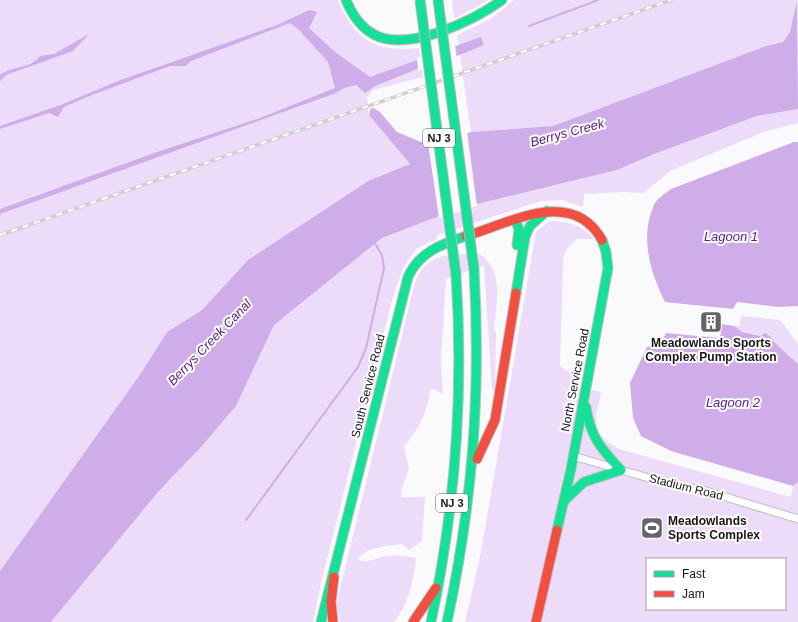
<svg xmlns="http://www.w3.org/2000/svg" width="798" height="622" viewBox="0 0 798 622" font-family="Helvetica,sans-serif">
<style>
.green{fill:#ecdbf9;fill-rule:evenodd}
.water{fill:#cfade8}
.pier{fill:#faf9fb}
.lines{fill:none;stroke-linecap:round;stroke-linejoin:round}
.stream{stroke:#cfade8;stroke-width:2}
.street-casing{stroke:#c2bfc4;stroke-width:9}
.fast-casing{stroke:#c2bfc4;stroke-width:11}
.jam-casing{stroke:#c2bfc4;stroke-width:11}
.street{stroke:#fefefe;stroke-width:7}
.fast{stroke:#16e098;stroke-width:9}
.jam{stroke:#f24e42;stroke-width:9}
.rail-casing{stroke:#d0d0d0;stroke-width:3.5}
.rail{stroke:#fff;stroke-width:2;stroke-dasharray:6;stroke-linecap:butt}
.fast-bridge-casing{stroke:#bbb4c1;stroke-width:11;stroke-linecap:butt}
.fast-bridge{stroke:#16e098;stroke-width:9}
.labels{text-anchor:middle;stroke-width:4;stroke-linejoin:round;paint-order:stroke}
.shield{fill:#fff;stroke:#5d5a5f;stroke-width:1}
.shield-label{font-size:11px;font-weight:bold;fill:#18141b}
.poi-label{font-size:12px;font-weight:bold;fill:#18141b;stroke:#fff}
.street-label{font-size:12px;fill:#18141b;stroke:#fff}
.water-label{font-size:13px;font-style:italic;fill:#5e2083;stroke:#fff}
</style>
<rect width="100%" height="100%" fill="#faf9fb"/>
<path class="green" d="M0,0h338c16,40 39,53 81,48l4,29 -50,13 -6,7 2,18 41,49 -42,17 -120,79 -46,50 -35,22 -28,44 -139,195z
M452,0h37l-35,19z
M514,0h283l-7,32 -7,10 -17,4 -213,80 -82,6 -11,-77 24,-10 -3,-8 -22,9 -2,-11 32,-15z
M798,109v14l-34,9 -94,39 -26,22 -21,-1 -39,2 -1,13 -21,-7 -21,1 -104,34v4l-20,9 -14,20 -11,32 -71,283 -8,39h-262l107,-130 44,-46 34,-40 38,-81 108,-87 52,-20 47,-15 136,-33 37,-16 103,-38z
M550,221c20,1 30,3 44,18h-17l-11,11 -3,9 -3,107 13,9 -1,11 29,6 -5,23 1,16 9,10 13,8 172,48 2,-11 5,-4v140h-333l16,-70 55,-320zM647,559h138v50h-138z
M480,254c25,18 16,49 14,75l2,3 -1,58 -3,-1 -8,-124 -38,14 -5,81 2,34 -9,-5 -4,1c-2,21 -12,41 -26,56l5,23 -8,22v6h24l-3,44 -13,9 -7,-6c-15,2 -31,2 -43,13v3c8,4 19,-3 28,-4 10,-1 19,0 29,2 -2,22 -8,47 -22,64h-54l-3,-16 2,-13 76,-311c13,-31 36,-27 65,-28z
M741,316l39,4 18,24v20c-11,-10 -21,-21 -35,-27 -12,-6 -17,-1 -29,-11h6z"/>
<path class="water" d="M797,0l1,109 -41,7 -103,38 -37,16 -136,33 -47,15 -52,20 -108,87 -38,81 -34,40 -44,46 -107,130h-51v-51l139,-195 28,-44 35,-22 46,-50 120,-79 42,-17 -41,-49 2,-7h2l7,4 17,20 31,13 43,-13 82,-6 213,-80 17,-4 7,-10z
M309,10l8,2 -8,16 26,24 35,25 111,-40 3,8 -24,10 -43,14 -42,17 -10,7 -9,-8 -12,3 -8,5 -336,121v-5l154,-56 106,-35 75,-30 -7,-26 -29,-32 -9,-7 -99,38 -5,5h-16l-83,31 -23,10 -6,10 -9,-4 -49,16v-3l63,-22 55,-23 159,-56z
M89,34l-16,17 -67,24 -6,6v-6c13,-10 29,-5 40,-19l14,-2z
M794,142h4v164l-20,1 -41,-5 -4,7 -68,-7c-15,-30 -26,-67 -10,-99 3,-5 11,-10 16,-14z
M722,324l12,2 8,6 19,4 4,-3 5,3 3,5 25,23v118l-5,4 -122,-35 -30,-15 -8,-18 -3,-35 17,-36 14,-4 5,-10 54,5z"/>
<path class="pier" d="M455,45l2,14 -39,12 -1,-13z
M467,131l10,75 -38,12 -11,-75z"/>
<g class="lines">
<path class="stream" d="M529,26l69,-26
M246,520l112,-153 8,-19 18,-80 -2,-13 -8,-13"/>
<g class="street-casing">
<path id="street" d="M573,456l93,27 43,9 89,27"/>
</g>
<g class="fast-casing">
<path id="fast" d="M346,0c19,46 52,46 94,32 22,-8 43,-18 62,-32
M515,220l4,9 -2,16
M516,293l9,-56 5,-11 17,-15
M564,501l20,-19 37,-12c-20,-21 -31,-34 -35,-63
M557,530l14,-61 37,-201 -2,-16 -4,-12
M321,622l87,-345c11,-25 34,-33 58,-41
M431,622c25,-117 33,-228 25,-347
M447,622c26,-120 34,-231 27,-353"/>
</g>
<g class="jam-casing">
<path id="jam" d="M466,236c42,-12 106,-50 136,4
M477,459l18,-39 21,-127
M333,622l-2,-20 3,-25
M413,622l23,-34
M536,622l21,-92"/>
</g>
<use href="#street" class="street"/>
<use href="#fast" class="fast"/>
<use href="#jam" class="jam"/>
<g class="rail-casing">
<path id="rail" d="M0,235l671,-235"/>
</g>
<use href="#rail" class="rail"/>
<g class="fast-bridge-casing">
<path id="fast-bridge" d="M420,0l36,275
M438,0l36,269"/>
</g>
<use href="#fast-bridge" class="fast-bridge"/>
</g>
<defs>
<g id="building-square" transform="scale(1.15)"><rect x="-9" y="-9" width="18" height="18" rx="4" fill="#676469" stroke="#fff"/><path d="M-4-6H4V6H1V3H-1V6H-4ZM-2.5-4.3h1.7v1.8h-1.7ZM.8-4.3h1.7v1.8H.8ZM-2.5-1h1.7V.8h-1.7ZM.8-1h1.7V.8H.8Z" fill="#fff"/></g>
<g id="stadium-square" transform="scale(1.15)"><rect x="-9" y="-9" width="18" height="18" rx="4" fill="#676469" stroke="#fff"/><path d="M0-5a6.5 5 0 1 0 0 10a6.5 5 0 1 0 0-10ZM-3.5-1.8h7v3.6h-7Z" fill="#fff"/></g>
</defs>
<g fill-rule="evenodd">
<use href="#building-square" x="711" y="322"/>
<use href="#stadium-square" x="652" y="528"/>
</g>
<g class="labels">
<g class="shield">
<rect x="423" y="129" width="32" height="18" rx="3"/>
<rect x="436" y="494" width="32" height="18" rx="3"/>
</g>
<g class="shield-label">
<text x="439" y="142">NJ 3</text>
<text x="452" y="507">NJ 3</text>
</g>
<g class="poi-label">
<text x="711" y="347">Meadowlands Sports<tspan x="711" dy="14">Complex Pump Station</tspan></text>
<text x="668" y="525" text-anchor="start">Meadowlands<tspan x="668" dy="14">Sports Complex</tspan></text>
</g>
<g class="street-label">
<text transform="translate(575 380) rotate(-79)" y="4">North Service Road</text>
<text transform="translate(368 386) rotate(-76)" y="4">South Service Road</text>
<text transform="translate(686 487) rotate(14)" y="4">Stadium Road</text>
</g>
<g class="water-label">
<text transform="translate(567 132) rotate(-15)" y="5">Berrys Creek</text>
<text x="731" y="241">Lagoon 1</text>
<text transform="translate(209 342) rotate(-46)" y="5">Berrys Creek Canal</text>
<text x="733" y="407">Lagoon 2</text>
</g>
</g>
<rect x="646" y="558" width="140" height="52" fill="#ffffff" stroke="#a3a1a4"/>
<rect x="654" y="571" width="20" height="6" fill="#16e098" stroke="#a3a1a4"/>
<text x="682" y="578" font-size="12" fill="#18141b">Fast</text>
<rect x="654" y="591" width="20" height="6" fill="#f24e42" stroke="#a3a1a4"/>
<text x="682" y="598" font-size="12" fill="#18141b">Jam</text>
</svg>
